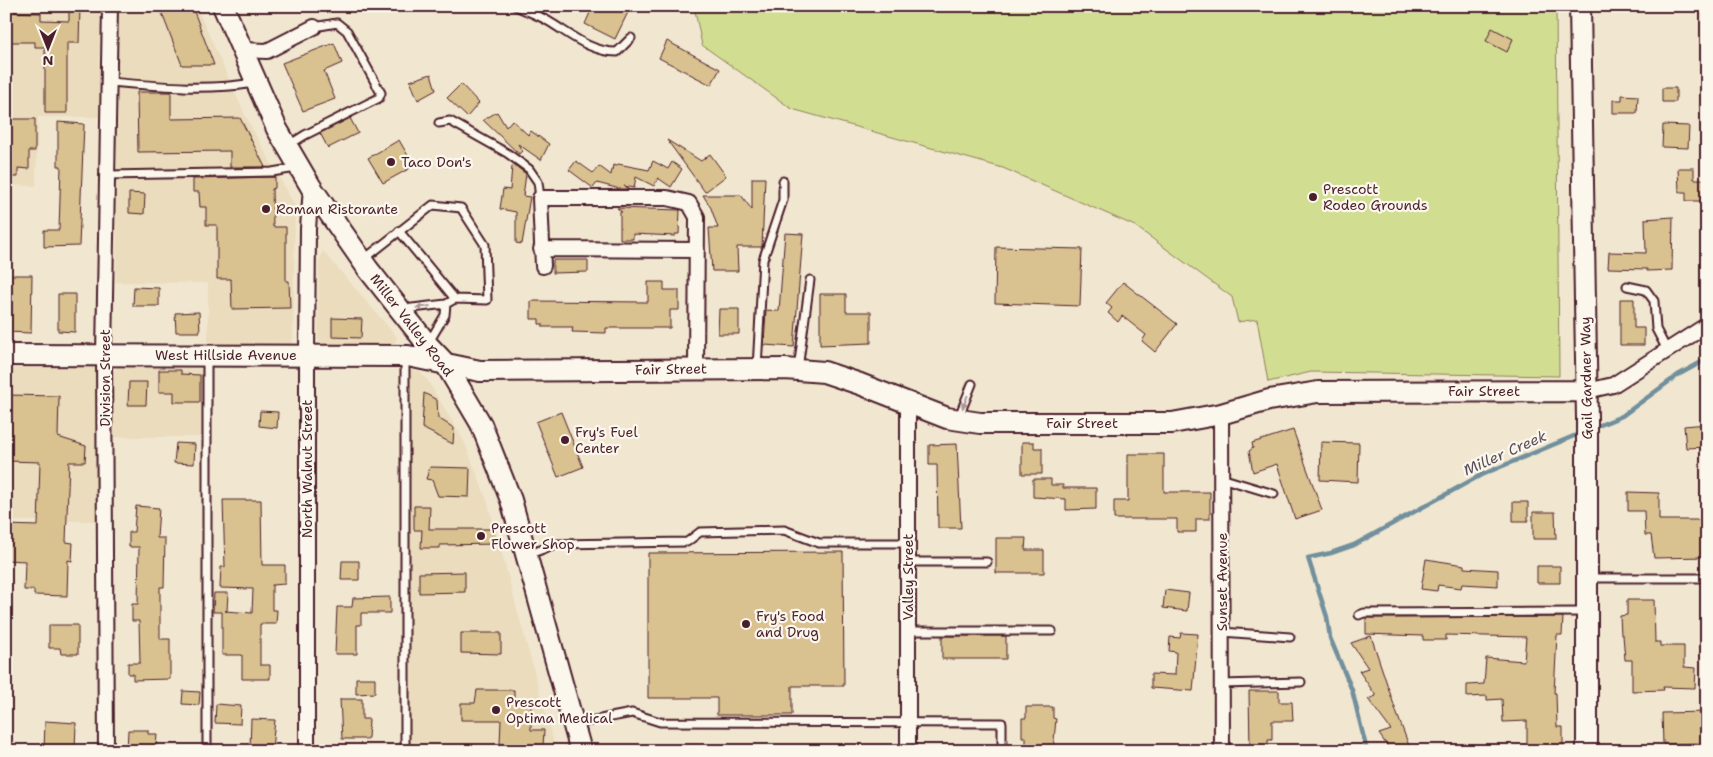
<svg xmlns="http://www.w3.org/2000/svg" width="1713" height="757" viewBox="0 0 1713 757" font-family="'Shantell Sans',sans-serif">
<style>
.built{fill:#eadcbd}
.green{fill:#d1de91;stroke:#8e7e5e}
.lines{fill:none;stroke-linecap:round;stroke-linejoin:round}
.stream{stroke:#718f9c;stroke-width:4.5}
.building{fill:#d9c190;stroke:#4a1f2b}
.lane-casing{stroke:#4a1f2b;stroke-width:11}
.street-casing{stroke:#4a1f2b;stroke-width:18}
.secondary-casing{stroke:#4a1f2b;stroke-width:24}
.lane{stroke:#fbf7ec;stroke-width:7}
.street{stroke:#fbf7ec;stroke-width:14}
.secondary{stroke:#fbf7ec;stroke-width:20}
.oneway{fill:#ab9695}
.poi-dot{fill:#4a1f2b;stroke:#fbf7ec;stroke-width:2}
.labels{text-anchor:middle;stroke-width:4.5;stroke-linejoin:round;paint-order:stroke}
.poi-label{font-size:14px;fill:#4a1f2b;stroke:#fbf7ec;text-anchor:start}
.street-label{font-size:14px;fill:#4a1f2b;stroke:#fbf7ec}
.water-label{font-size:15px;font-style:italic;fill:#5a4e5a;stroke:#fbf7ec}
</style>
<rect width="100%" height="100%" fill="#f1e7d0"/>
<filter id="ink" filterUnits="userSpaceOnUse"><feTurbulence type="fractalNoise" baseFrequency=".02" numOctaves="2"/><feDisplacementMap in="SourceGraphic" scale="10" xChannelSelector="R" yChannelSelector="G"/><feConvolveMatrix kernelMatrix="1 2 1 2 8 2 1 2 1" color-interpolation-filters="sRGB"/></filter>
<g filter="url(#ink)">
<path class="built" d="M6,6h94l-1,111h-61l-2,69 -30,-1z
M118,6h78l50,111 49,89 -2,131 -1,6 -7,4h-77v-64l-92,-1z
M323,251l74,86 -3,8 -66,1 -7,-3 -3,-4 1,-77z
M94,367l4,8 -1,146h-91v-153z
M118,367l84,2v68h-92v-58l3,-8z
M404,368l16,4 8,9 36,60 23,59 69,251h-154z"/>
<path class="green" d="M694,6h862l3,370 -248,-4 -43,10 -11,-63 -19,3 -6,-25 -97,-71 -132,-58 -211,-59 -90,-64z"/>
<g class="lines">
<path class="stream" d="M1593,428l29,-12 56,-41 29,-16
M1367,751l-15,-61 -22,-52 -3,-21 -19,-59 23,-5 23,-8 127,-70 100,-42"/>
</g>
<path class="building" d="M69,6h11l-1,37h-12v70h-22v-66h-10v-5h-29v-30l35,1v7l28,1z
M159,6h33l22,59h-32z
M593,6h38l-16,33 -30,-15z
M1492,28l21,11 -6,13 -21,-11z
M667,41l53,28 -9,16 -52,-27z
M334,43l8,20 -18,8 11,28 -32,12 -21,-48z
M431,74l5,16 -18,10 -8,-19z
M461,84l18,19 -12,14 -20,-19z
M1662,88h14v14h-14z
M137,92h34v27l69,-1 25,49h-35v-16l-92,1z
M1622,95l16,1 -1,17h-24v-13h9z
M497,112l9,15 6,-7 16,15 3,-4 18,13 -8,16 -23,-16 4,7 -3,3 -36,-34z
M350,118l8,15 -30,15 -8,-15z
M6,119h29v32h-6v18l-11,-1v9h-12z
M58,122l26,2 -5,122 -35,1v-17h15l2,-64h-3z
M1663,125l26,1 -1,22 -26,-1z
M399,140l15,26 -31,17 -15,-25z
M667,140l34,21 9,-7 16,22 -21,16z
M576,161l17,12 6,-7 12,9 2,-10 4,1 1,-2 31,6 4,-9 15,8 4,-7 10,7 -11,18 -13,-9 -4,8 -18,-9 -2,11 -10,-2 4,3h-8l-23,-6 -4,5 -24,-18z
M512,166l5,1 9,7 -3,22 7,1 -8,47 -6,-1v-31l-16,-3 3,-20 7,1z
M1678,168h16v11h10l1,22h-19v-9h-7z
M275,177v11l-3,1 1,38h13v54h3l1,27 -58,1 -1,-30h-14v-54h-11v-18h-6l-1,-15h-6v-13z
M752,178h13l-3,69h-25l1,24h-26l-3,-43h9l-7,-20 -8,-13h38l11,15z
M129,193l16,1 -1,20 -15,-1z
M617,208l63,2 -1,24h-4v2l-42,-2v5h-13v-27h2z
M1673,217l-1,53 -25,1v-2l-39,-1 1,-16 37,1 -1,-34z
M785,233l18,1 -9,113 -30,-2 2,-35 13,1z
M996,247l86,2 -2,57 -85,-3z
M553,260h35v12l-35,1z
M6,275h26l-1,58 -25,-1z
M648,282h16v8h15v20h-9v18h-64v5l-34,-1 1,-5h-30v-3h-4v-5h-8v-18l117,1z
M1123,282l54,42 -22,28 -13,-11 4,-6 -24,-19 -4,6 -10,-9 4,-5 -6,-5z
M134,287l25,1v18h-26z
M58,294h17v38l-17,-1z
M820,294h26v18h25v31l-51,2z
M1620,299h14v29h10v17h-24z
M719,309h20v25h-21z
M199,312l1,20h-24l-1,-19z
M332,318l30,1 -1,19 -29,-1z
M159,370h22v4l19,1v27h-26v-10h-15z
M129,382h18l-1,23h-18z
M424,393l13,7 1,18 16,10 -1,16 -31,-16z
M6,395l53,1 -1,41 28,9 -1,16h-16l-3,80 7,1 -1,18 -4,-1 -1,36 -33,-1v-5h-10l1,-29 -19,-1v-35l32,1 2,-64 -34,-1z
M260,411l18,1 -1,16 -18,-2z
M561,412l22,55 -25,10 -22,-55z
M1707,424v23l-21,1 -2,-22z
M1293,430l29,80 -27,9 -18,-55 -24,8 -4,-21 4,-3 -1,-5z
M1022,442h12v6h8v26h-20z
M1321,442l38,1 -1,39 -38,-2z
M176,443l19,1 -1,20 -20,-1z
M957,444l4,84h-23l-1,-63h-8v-20z
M1128,454h36v38h46v27h-14v13h-19v-13h-63v-18h14z
M430,467l40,1 -1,29 -31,-1 -6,-16 -6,-1z
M1033,479h18v6h12v3h33v21l-30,1v-11l-33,-2z
M1628,492l31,1v27h48v37l-53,1 -3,-23h-6l-1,-24h-16z
M223,500h38l1,65h23v19l-13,1v25h5l-1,14h-16v41h10v14h-28v-24h-20v-43h-9l1,-19h14l-1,18h-2l27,2 1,-24 -33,-1 1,-21h4z
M1513,502h15v19h-15z
M136,506l23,2 -2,30h8l-1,49h-4v52h10v40l-37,1v-6h-5v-11h12l-1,-42h-7v-17h6l1,-57h-10v-15h5z
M414,506h16l-1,23h64l4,15 -57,1v3h-19l1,-18h-8z
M1533,512h22l1,27h-23z
M996,538h30l-1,12h19v23h-48z
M843,552l1,134h-52v29h-75v-17h-69v-145z
M1426,559l38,6v3l34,2v16l-36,-2 -1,4 -23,-3 -1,6 -16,-2z
M342,561h17v19h-18z
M1537,566h23v17h-23z
M465,572v20l-46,1v-20z
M1165,590l24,3 -2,18 -24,-3z
M390,597v16h-29v12h-4v29h-22l2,-47h15l1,-9z
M1627,600h27l1,42h5v4h24v21l12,1 -1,20 -32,-1 1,3 -32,1v-31h-7l-2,-25h-2l-1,-19 7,-1z
M1563,617l-1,18h-5l-3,58h2l1,34h6v24h-36v-30l-24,1 -1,-23 -15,1v-4l-20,1v-12l17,-1 2,-26 38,3 2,-24 -80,-2v5h-23v-4l-57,-2v-16z
M49,625h29v29h-17l-1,-6h-11z
M461,633h40v21l-40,-1z
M1181,633l17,1 -5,57 -42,-3v-14l24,1 1,-23 -7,-1 1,-14 10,1z
M942,636h64v23h-64z
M1371,636l26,78 14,37h-20l-12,-17 12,-4 -23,-31 8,-3 -17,-25 9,-3 -17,-25z
M356,678h19v15l-19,1z
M477,690h37v10h17v30h13l-1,16 -43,-2 1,-24h-40v-17h14z
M183,691l17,1 -1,13 -17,-1z
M1249,691h30v11h13l1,19h-21v19h-4v11h-18z
M340,699h22v20h7l-1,20h-26z
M216,704l25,2 -1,18 -25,-1z
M1026,707h27v11l3,1 -3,32h-27v-14h-4v-19h4z
M1707,712v31l-44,1 -1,-31z
M251,719l24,1 -3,29h-22z
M45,721l31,2 -1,28h-31z
M128,730h20v4h9l-1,14h-14v3h-15z"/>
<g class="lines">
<g class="lane-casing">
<path id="lane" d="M516,6c10,5 22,9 32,15 22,13 42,31 69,31l14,-14
M109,82c48,4 96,9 145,1
M439,123l11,-2 57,32 22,16 9,13 2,16
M289,145l16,-10 74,-37 2,-5 -34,-62 -10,-8 -23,4
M107,175l165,-3 24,-4
M399,231l56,68
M363,260l70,-55 28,3 24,37 2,55 -32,-1 -9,5 -42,5
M1627,286l19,4 8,11 2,28 11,21
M429,342l16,-27 1,-11
M757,368l6,-108 20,-60v-19
M798,369l12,-89
M958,419l14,-35
M1221,478l53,16
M527,555l30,-11 130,-2 13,-10 84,-2 35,13h89
M908,562h79
M1590,578h117
M1359,615l5,-2 223,-1
M908,631h144
M1222,632l68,5
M1222,684l79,-2
M574,724l58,-11 28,9 342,1v28
M207,751v-393
M405,751v-392"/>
</g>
<g class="street-casing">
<path id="street" d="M242,50l25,1 47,-24
M541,249l156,1
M543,266l-3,-68h127l22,5 8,14 -1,151
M1587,391l26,-6 94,-60
M908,402v349
M1221,414l1,337
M106,751l-2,-397 6,-348
M307,751v-395l1,-127 3,-42"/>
</g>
<g class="secondary-casing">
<path id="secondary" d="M223,6l54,123 34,58 57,82 60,76 17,18 36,61 30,76 70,251
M1580,6l7,412v333
M6,355l402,1 72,15 305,-2 39,3 36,12 87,34 33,5h192l49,-9 48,-14 49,-8 269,-1"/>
</g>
<use href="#lane" class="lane"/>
<use href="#street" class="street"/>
<use href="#secondary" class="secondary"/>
</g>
<defs><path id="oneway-solid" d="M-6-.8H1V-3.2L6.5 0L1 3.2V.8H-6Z" transform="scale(1.25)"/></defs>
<g class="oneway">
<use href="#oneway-solid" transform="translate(423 307) rotate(173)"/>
<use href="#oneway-solid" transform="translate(965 402) rotate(111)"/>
</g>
</g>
<g class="poi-dot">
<circle cx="391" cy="162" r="5"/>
<circle cx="1313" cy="197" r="5"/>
<circle cx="266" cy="209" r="5"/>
<circle cx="565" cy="440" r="5"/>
<circle cx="481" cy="536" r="5"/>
<circle cx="746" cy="624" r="5"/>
<circle cx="496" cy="710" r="5"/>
</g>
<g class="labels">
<g class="poi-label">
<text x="401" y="167">Taco Don's</text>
<text x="1323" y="194">Prescott<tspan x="1323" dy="16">Rodeo Grounds</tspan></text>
<text x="276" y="214">Roman Ristorante</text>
<text x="575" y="437">Fry's Fuel<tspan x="575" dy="16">Center</tspan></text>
<text x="491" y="533">Prescott<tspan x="491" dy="16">Flower Shop</tspan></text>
<text x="756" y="621">Fry's Food<tspan x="756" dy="16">and Drug</tspan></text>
<text x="506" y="707">Prescott<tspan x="506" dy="16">Optima Medical</tspan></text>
</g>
<g class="street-label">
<text transform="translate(412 325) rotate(52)" y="5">Miller Valley Road</text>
<text x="226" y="360">West Hillside Avenue</text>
<text transform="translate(671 369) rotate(-1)" y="5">Fair Street</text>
<text transform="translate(105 378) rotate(-90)" y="5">Division Street</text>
<text transform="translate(1586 378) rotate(-91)" y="5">Gail Gardner Way</text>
<text x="1484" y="396">Fair Street</text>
<text x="1082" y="428">Fair Street</text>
<text transform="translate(307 469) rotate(-90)" y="5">North Walnut Street</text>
<text transform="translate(908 577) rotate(-90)" y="5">Valley Street</text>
<text transform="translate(1222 582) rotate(-90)" y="5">Sunset Avenue</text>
</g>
<g class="water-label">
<text transform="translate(1505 453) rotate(-24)" y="5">Miller Creek</text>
</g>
</g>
<rect width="1713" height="757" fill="none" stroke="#fbf7ec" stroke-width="25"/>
<rect x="12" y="12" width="1688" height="732" fill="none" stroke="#4a1f2b" stroke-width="2" filter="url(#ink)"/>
<g transform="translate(48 48) rotate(180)" stroke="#fbf7ec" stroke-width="4" paint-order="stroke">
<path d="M0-4L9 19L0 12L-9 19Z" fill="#4a1f2b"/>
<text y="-8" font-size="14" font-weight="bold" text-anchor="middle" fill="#4a1f2b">N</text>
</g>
</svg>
